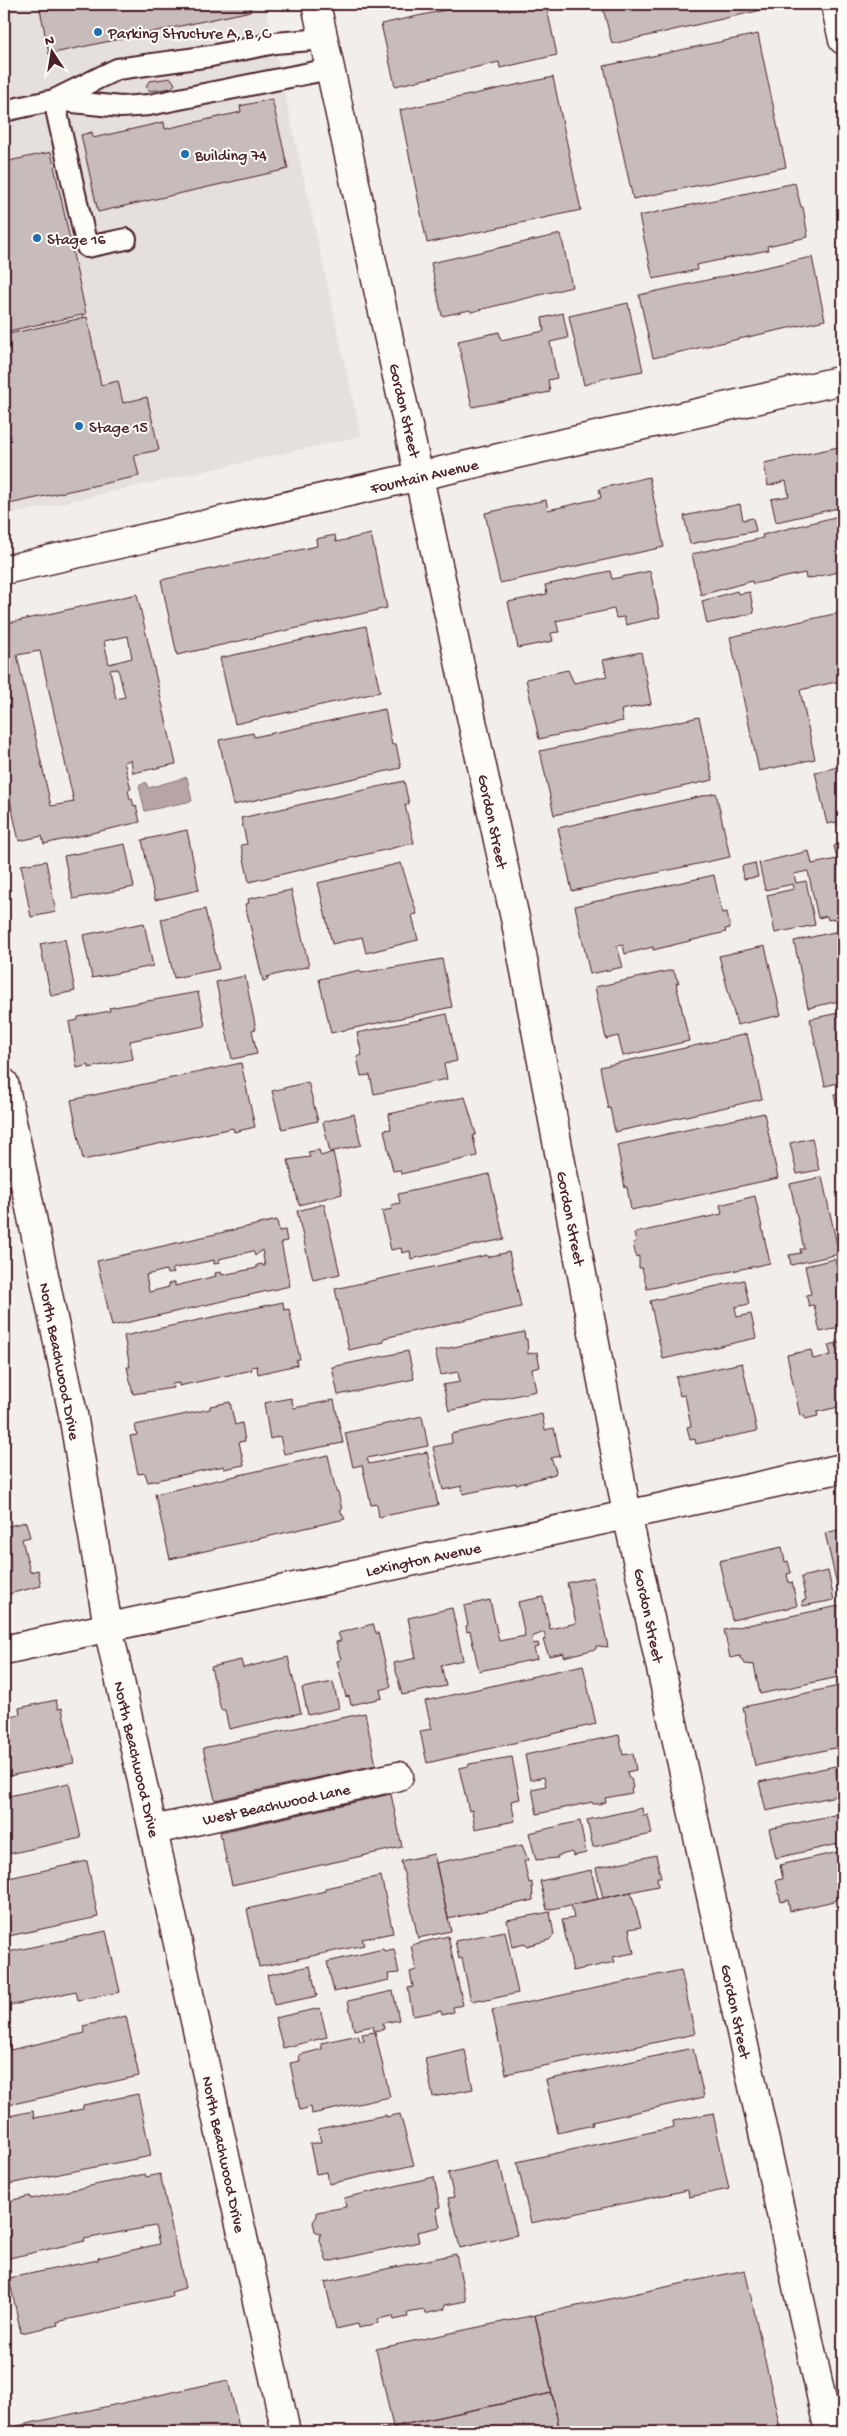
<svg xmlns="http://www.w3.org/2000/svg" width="847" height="2436" viewBox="0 0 847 2436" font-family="'Gochi Hand',sans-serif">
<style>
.built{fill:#e5dfdd}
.water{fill:#b7a5a6;stroke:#8b6f75}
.building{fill:#c8bbbb;stroke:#4a1f2b;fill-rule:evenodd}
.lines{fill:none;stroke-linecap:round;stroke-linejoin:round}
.lane-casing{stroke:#4a1f2b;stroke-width:24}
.street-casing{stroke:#4a1f2b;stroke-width:31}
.secondary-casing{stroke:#4a1f2b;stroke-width:31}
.lane{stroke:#fdfcf7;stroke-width:20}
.street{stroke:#fdfcf7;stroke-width:28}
.secondary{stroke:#fdfcf7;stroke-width:28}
.poi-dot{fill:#1f6fb2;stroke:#fdfcf7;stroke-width:2}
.labels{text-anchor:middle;stroke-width:4;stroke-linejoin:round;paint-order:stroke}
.poi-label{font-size:16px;fill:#4a1f2b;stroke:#fdfcf7;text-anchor:start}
.street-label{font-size:16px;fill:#4a1f2b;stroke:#fdfcf7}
</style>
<rect width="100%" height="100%" fill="#f2efeb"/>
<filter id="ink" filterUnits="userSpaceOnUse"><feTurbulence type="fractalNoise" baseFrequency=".02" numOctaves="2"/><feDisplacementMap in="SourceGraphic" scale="10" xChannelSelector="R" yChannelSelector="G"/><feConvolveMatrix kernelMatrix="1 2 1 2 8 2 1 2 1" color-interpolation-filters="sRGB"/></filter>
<g filter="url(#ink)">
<path class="built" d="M4,4h261l96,432 -357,80z"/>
<path class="water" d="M187,777l5,24 -47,10 -6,-25 7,-4 2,6z"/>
<path class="building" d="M39,4h210l2,7 -202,43z
M376,4h42l-40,8z
M473,4h73l11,51 -57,13 -1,-6 -104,24 -14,-62z
M602,4h163l1,5 -154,35z
M758,34l28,133 -153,32 -29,-133z
M553,77l28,133 -154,33 -27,-133z
M171,78l4,6 -3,4 -22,3 -4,-4 3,-6z
M272,99l16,70 -190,43 -17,-77 11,-3 1,6 71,-16 1,7 76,-17 -1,-6z
M51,152l35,162 -82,18v-170z
M795,183l6,24h2l5,30 -41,9 1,4 -72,15 1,5 -44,9 -14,-63z
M561,234l11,53 -101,25 -1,-2 -28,6 -11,-53z
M812,257l13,63 -172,38 -14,-63z
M628,303l15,68 -42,8v1l-17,5 -15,-69z
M563,313l5,25 -18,4 7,36 -9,2 2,12 -78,15 -14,-66 41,-9 2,8 43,-9 -2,-13z
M87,317l14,68 17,-4 5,22 24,-6 12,53 -25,5 5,21 -135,29v-170z
M843,446v61l-67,15 -5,-23 18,-3 -3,-15 -18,5 -4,-23z
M649,477l15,70 -164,36 -15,-70 61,-13 2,10 53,-12 -2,-9 3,-1z
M740,504l3,16 10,-2 3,13 -66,13 -6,-28z
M843,515v56l-37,8 -1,-6 -52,11 -1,-3 -51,14 -9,-41 71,-16 -1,-3z
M371,534l16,74 -210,47 -16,-75 156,-34 -1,-7 19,-4 1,7z
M610,571l2,8 38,-8 10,46 -34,8 -2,-8 -8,1 -2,-9 -58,12 3,11 -8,1 2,8 -35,7 -10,-46 39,-8 -2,-9z
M737,591l1,3 12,-2 4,21 -47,11 -5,-23z
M137,594l39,170 -43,9 -2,-13 -7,2 7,27 -3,1 2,9h2l2,7 2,-1 4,17 -96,22 -2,-8 -23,5 -15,-68v-149zM128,636l4,22 -23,6 -5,-23zM40,651l34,151 -23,4 -34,-151zM118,669l7,28 -9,2 -6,-29z
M843,612v85l-3,-16 -40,9 15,69 -56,12 -29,-134z
M366,626l14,66 -145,32 -15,-66z
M641,652l10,52 -30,6 2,11 -84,18 -13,-60 42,-9 6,13 33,-7 -4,-16z
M385,709l7,36 4,-1 5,24 -168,37 -14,-65 34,-7 1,4z
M699,717l14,63 -159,35 -14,-64z
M843,766v59l-5,2 -1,-5 -10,2 -12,-52z
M404,781l5,23 -4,1 9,38 -165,39 -8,-37 6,-1 -6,-26z
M716,793l14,64 -158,34 -14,-63z
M187,830l12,60 -44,10 -13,-60z
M125,844l9,43 -61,12 -9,-43z
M843,844v73l-15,3 -1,-4 -9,2 -10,-47 -14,3 2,9 10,-2 9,44 -40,8 -8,-38 27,-6 -1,-5 -28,6 -6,-27 50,-12 3,13 25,-5 -3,-13z
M46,861l10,51 -25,5 -10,-52z
M401,863l16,51 -5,1 6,25 -52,13 -4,-16 -30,7 -14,-61z
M755,863l3,14 -14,2 -2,-13z
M714,875l8,38 5,-1 3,16 -5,1 1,3 -73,18v-3l-28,7 -2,-9 -6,1 6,21 -33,7 -15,-68z
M291,890l18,76 -42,11 1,3 -5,1 -18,-77 4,-1 -1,-4z
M205,909l14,60 -45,9 -13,-59z
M144,923l9,43 -61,12 -9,-43z
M843,930v70l-35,8 -14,-67z
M65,939l10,52 -24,5 -11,-52z
M765,946l16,69 -44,10 -18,-69z
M442,959l10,48 -121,26 -12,-54 41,-9 1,3z
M673,970l6,13h-3l13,58 -66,15 -5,-20 -12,3 -11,-52z
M245,976l11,53 -4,1 5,24 -25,5 -16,-77z
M198,992l7,34 -75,15 3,18 -44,9v-3l-12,3 -8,-46 9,-2v-3l32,-6 -1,-3z
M843,1012v70l-18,4 -15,-67z
M447,1014l10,47 -13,3 3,15 -73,15 -4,-19 -9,1 -4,-19 5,-2 -5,-22z
M747,1034l15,65 -147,33 -5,-24 -2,1 -8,-42z
M241,1063l14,64 -21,5 -1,-4 -150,32 -12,-60z
M308,1082l10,39 -36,8 -10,-38z
M843,1092v47l-9,-45z
M465,1097l11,37 -3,2 4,20 -76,18 -1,-4 -7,1 -9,-41 7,-1 -2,-15z
M764,1113l14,65 -147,32 -4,-23 -2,1 -8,-43z
M354,1114l7,31 -31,7 -7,-30z
M812,1138l7,32 -22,4 -7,-31z
M319,1150l2,6 12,-4 9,42 -43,11 -11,-45 22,-3 -2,-5z
M489,1174l15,65 -93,20 -1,-8 -8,2 -1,-5 -10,2 -9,-39 10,-2 -1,-4 9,-2 -2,-9z
M822,1177l17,77 -48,11 -2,-10 12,-2 -1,-4h4l-14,-65z
M755,1196l15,67 -123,26 -5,-21h-3v-12l-3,1 -3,-14 3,-1 -2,-9 88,-19 -2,-9z
M324,1204l16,70 -27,6 -16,-69z
M277,1220l2,11 6,-1 2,11 -6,1 9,44 -178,40 -15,-65zM262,1250l3,16h-2l-1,-2 -5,1v3l-35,7 -1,-3 -6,1 1,3 -41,10v-4l-7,2 1,3 -20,5 -3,-17 20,-5 1,4 7,-1 -2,-4 42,-9v4l6,-1 -1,-4 34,-8 2,5z
M509,1252l12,55 -137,31v4l-35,8 -14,-61 152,-34v2z
M835,1259l2,12 5,-1 1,5v14h-3l3,13v31l-2,1 -2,-6 -19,4 -6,-27 -5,1 -3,-11 5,-1 -6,-28z
M744,1280l5,24 -14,3 2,10 14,-3 5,24 -93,21 -13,-58z
M283,1302l1,8 5,-1 11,50 -4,1 1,5 -39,9 -1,-8 -6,1 1,3 -73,16v-3l-7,1 1,4 -40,6 -6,-27h3l-6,-31z
M524,1332l1,7h2l1,15 9,-2 3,15 -8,2 4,22 -87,20 -6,-26 17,-3 -2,-10 -17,3 -6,-24z
M843,1342v64l-26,6 1,4 -13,3 -1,-4 -4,1 -13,-61 24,-5 2,9 18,-4 -3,-10z
M408,1351l6,28 -76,16 -6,-28z
M742,1363l15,68 -61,13 -1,-5 -5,1 -3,-13 4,-1 -6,-31 -5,1 -4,-19z
M291,1398l3,10 40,-8 9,43 -59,11 -4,-18 -10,3 -6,-36z
M230,1402l5,23 7,-2 3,18 -6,1 5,23 -20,4v-3l-76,16 -3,-9 -7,1 -8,-38 7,-1 -2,-10 75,-16v-3z
M542,1414l3,16 9,-2 6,28 -9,2 5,13 -1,3 -39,11v-2l-53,11 -1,-8 -19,4 -10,-43 19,-4 -1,-9z
M422,1416l6,30 -61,12 2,6 58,-12 11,53 -59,12 -2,-13 -6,1 -9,-40 -9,2 -8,-34z
M328,1455l8,37h2l4,18h-2l5,9 -175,40 -15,-65z
M843,1519v69l-5,1 -13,-56 17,-4 -2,-9z
M26,1522l4,15 -8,2 8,33 8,-2 3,16 -33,8 1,4 -5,2v-73z
M782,1547l3,15 3,-1 3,12 -4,1 2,9 3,-1 5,24 -65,14 -13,-59z
M828,1571l6,29 -31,6 -1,-5 4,-1 -5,-23z
M593,1577l15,70 -10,-1h-2v3l-25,6 -7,2v-4l-15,3 -6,-16h3l-2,-8 -12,5 1,7 5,-1 1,4 -5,1 3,11 -58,12 -9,-40 -3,1 -1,-6 2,-1 -4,-19 26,-6 9,41 26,-5 -7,-34 25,-5 7,32 26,-6 -9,-40z
M843,1605v71l-83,18 -6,-29 -9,-1 -5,-8 -10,2 -6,-28z
M452,1608l11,52 -22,5 5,21 -44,9 -8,-32 22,-5 -8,-40z
M373,1624l3,9h2l13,54 -11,3 2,8 -31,7 -2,-9 -3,1 -9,-36 4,-1 -5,-18 5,-1 -3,-8z
M288,1657l13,56 -72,16 -4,-19h-4l-10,-43 30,-7 2,8z
M583,1665l13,59 -169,39 -7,-32 12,-2 -7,-28z
M333,1682l6,26 -31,7 -6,-27z
M843,1685v61l-88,20 -12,-59z
M56,1700l2,9 4,-1 12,55 -70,14v-60l16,-3 -1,-6z
M365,1713l11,52 -161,35 -12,-52z
M619,1735l4,20 10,-2 3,17 -9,2 2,6h2l2,10 -2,1 1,4 -27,5 1,4 -6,2h-7l-1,-2 -55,12 -5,-25 14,-3 -2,-9 -14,3 -5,-25z
M512,1757l8,42 -9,2 4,20 -40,8 -3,-19 -3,1 -10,-43 10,-2v-2z
M835,1766l6,29 -75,16 -7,-29z
M69,1783l12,55 -77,17v-58z
M391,1794l11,53 -170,38 -12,-53z
M642,1808l1,8 5,-1 4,19 -59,13 -6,-27z
M843,1813v30l-67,15 -7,-29z
M580,1821l6,32 -13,3 -1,-4 -15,4 1,2 -22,2 -7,-27z
M522,1845l6,15 -4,1 5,22 3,-1 1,18 -85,19 -12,-56z
M843,1851v48l-53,12 -2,-11 -7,2 -5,-22 7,-1 -3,-14z
M434,1854l17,77 -33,7 -17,-77z
M656,1855l5,22h-4l1,9 -55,12 -7,-30z
M87,1861l11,56 -94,20v-58z
M591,1870l7,29 -51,11 -7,-29z
M381,1876l12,57 -31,6 2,6 -105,22 -12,-58 78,-18v-3z
M631,1892l10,35 -12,2 5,24 -21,4 2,5 -42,9 -11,-51 12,-2 -3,-13z
M550,1912l4,23 -5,5 -23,6 -1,-2 -13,3 -5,-27z
M106,1931l14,61 -42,8 -2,-9 -72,16v-54z
M505,1931l13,62 -36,8v-2l-11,2 -9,-43 -3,1 -4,-18z
M448,1936l15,69 -10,2 1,5 -12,3 -1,-4 -28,5 -5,-28 5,-1 -3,-15 6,-2 -5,-25z
M383,1949l1,2 10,-2 5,24 -11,1 1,6 -55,12 -7,-30z
M310,1966l7,30 -43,9 -7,-30z
M681,1970l14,64 -189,40 -14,-64z
M393,1991l6,29 -16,3 1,6 -10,2 -1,-5 -19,4 -6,-29z
M320,2008l7,29 -44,11 -8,-30z
M126,2016l13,60 -135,30v-64l5,-1 1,9 75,-17 -2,-7z
M375,2032l15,65 -78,17 -1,-7 -11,3 -10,-47 10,-2 -1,-6 23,-6 -1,-6 37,-8 2,6h4l-2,-7z
M693,2048l11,49 -112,25 1,3 -35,8 -12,-53z
M465,2050l8,39 -40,8 -8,-38z
M138,2094l13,62 -147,29v-68l29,-6 1,7 49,-9v-4z
M713,2113l16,76 -40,8 -1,-7 -157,33 -14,-61 157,-35 -1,-6z
M400,2114l14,51 -85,19 -2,-12 -11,2 -6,-30 11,-2 -3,-13 68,-14v2z
M499,2161l18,74 -57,13 -12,-50 6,-1 -6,-24z
M145,2174l1,3 14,-3 25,114 -14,4 1,4 -115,26 1,3 -37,8 -12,-55 89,-18v-2l61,-14 -4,-18 -71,13 1,2 -80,18 -1,-57 26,-6 1,3z
M434,2177l6,30 -4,1 4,19 -23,5 2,10 -92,20 -8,-25 2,-3 -6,-3 -2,-9 4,-6v-4l29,-5 -2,-9z
M456,2254l10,47 -21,4v4l-20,5 -1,-4 -17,3 1,4 -14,3 -1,-4 -15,3v4l-19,5 -1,-4 -22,5 -11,-47z
M745,2270l36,162h-221l-25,-117z
M535,2315l17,78 -159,34 -17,-78z
M228,2380l12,52h-221l-2,-6z
M552,2393l8,39h-191l24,-5z"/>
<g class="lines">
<g class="lane-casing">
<path id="lane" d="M54,100l67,7 28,-2 181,-36
M54,100l33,147 39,-8
M4,111l50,-11 63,-31 94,-13 64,-13 49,-4"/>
</g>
<g class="street-casing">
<path id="street" d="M316,4l200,919 111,591 202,918
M835,4l8,36
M4,1083l69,331 35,213 178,805
M4,1650l839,-182
M154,1830l245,-54"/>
</g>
<g class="secondary-casing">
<path id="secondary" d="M4,570l839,-190"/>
</g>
<use href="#lane" class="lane"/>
<use href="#street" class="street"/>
<use href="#secondary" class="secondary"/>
</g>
</g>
<g class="poi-dot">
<circle cx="98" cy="32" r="5"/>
<circle cx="185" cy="154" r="5"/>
<circle cx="37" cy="238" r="5"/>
<circle cx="79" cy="426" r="5"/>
</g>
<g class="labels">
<g class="poi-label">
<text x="108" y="38">Parking Structure A, B ,C</text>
<text x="195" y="160">Building 74</text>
<text x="47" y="244">Stage 16</text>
<text x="89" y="432">Stage 15</text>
</g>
<g class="street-label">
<text transform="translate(406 410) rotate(77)" y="6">Gordon Street</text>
<text transform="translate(424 475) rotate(-13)" y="6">Fountain Avenue</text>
<text transform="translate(494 821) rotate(78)" y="6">Gordon Street</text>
<text transform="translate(572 1218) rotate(79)" y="6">Gordon Street</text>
<text transform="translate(61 1361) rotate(79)" y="6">North Beachwood Drive</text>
<text transform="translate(423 1558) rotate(-12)" y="6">Lexington Avenue</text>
<text transform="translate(650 1615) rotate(78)" y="6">Gordon Street</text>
<text transform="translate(138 1759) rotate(77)" y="6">North Beachwood Drive</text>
<text transform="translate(276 1803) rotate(-12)" y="6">West Beachwood Lane</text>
<text transform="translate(737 2011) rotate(78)" y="6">Gordon Street</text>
<text transform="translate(225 2154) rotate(78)" y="6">North Beachwood Drive</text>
</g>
</g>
<rect width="847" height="2436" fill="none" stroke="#fdfcf7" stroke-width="20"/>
<rect x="10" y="10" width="827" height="2416" fill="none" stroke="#4a1f2b" stroke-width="2" filter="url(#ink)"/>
<g transform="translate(52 52) rotate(348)" stroke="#fdfcf7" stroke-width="4" paint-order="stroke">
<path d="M0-4L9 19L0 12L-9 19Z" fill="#4a1f2b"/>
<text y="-8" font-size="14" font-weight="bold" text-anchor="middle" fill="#4a1f2b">N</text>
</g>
</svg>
